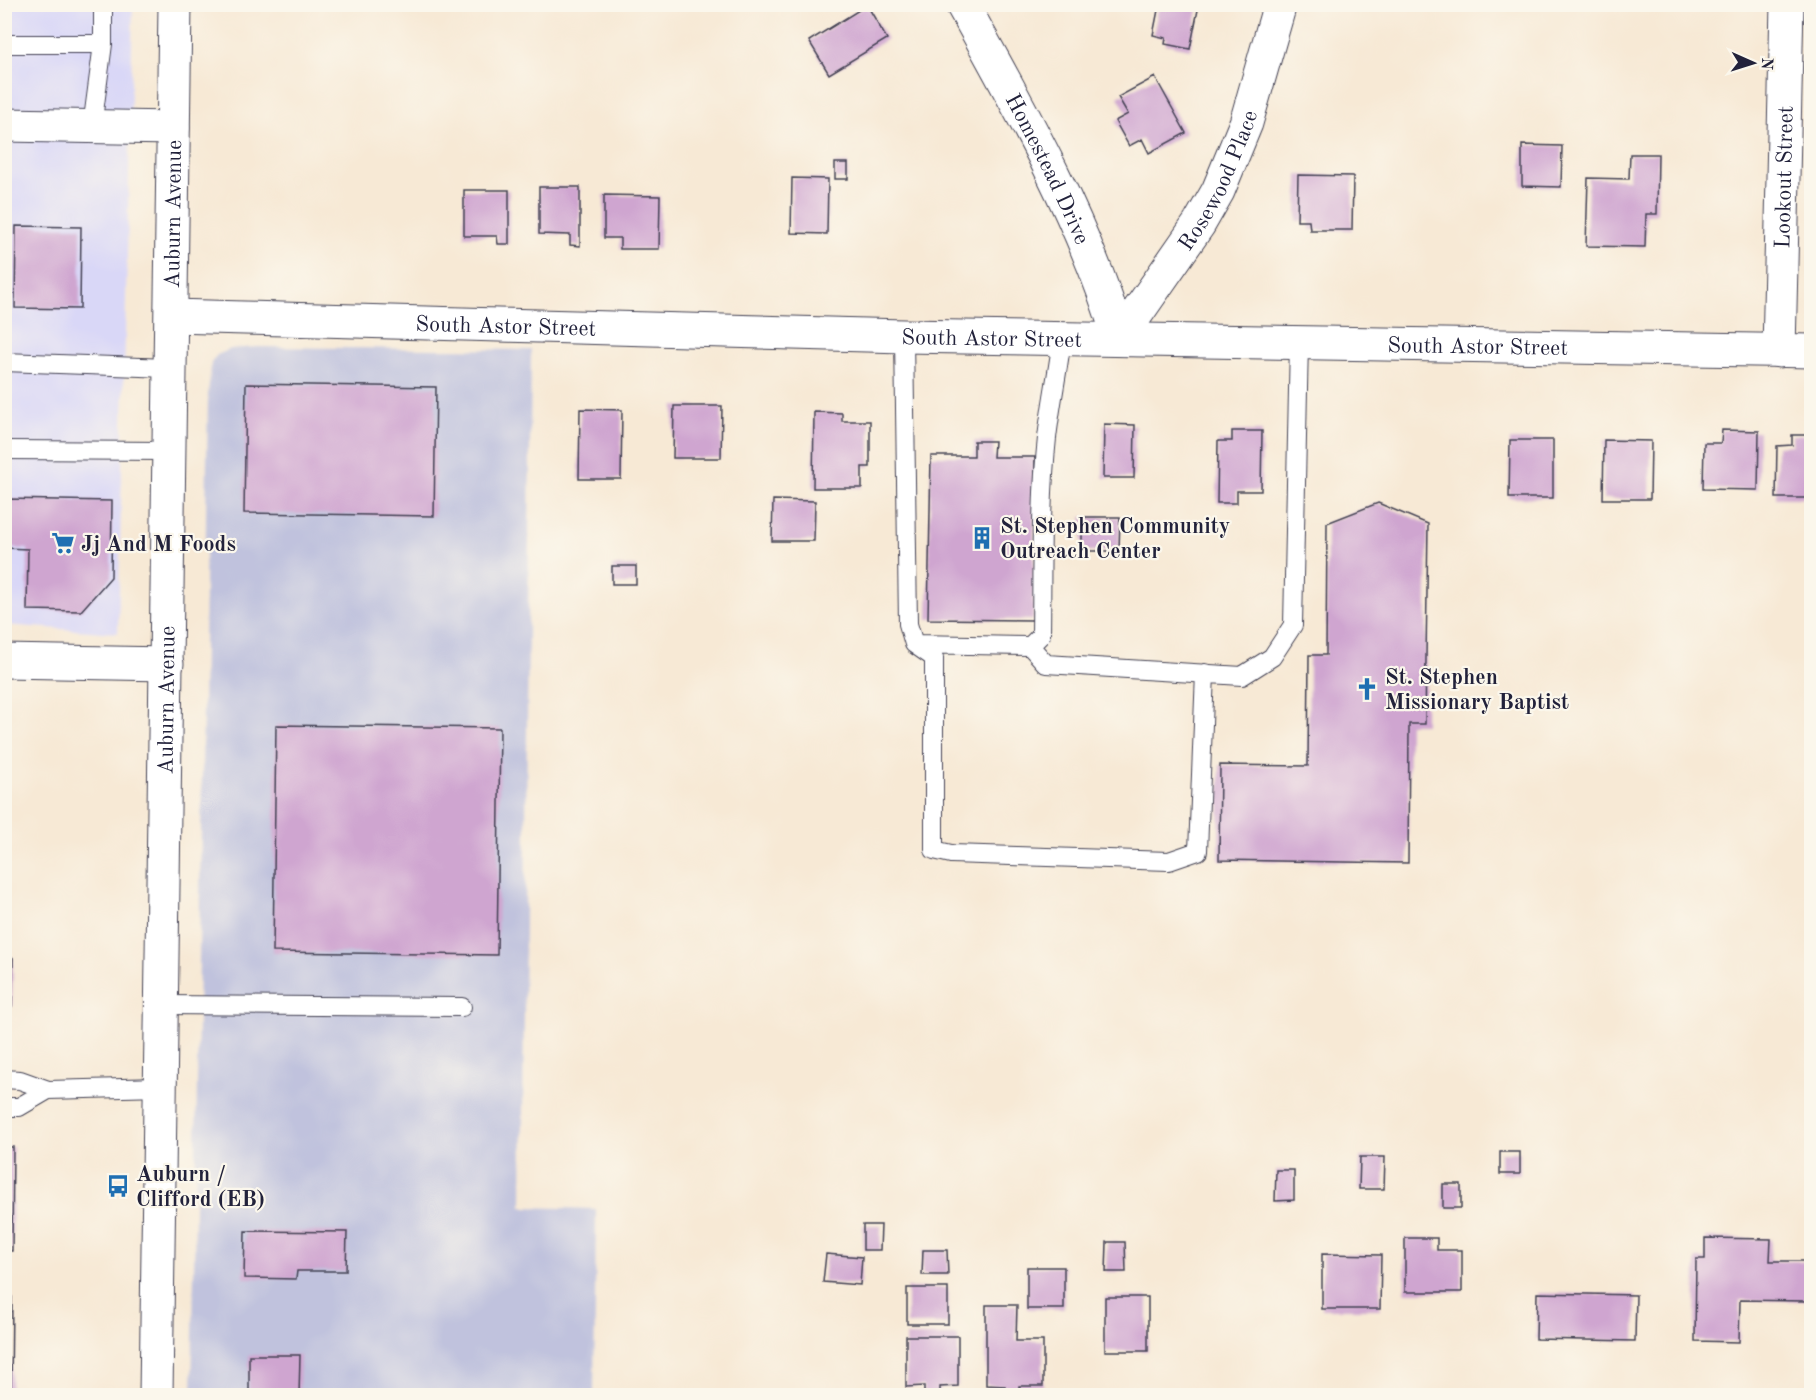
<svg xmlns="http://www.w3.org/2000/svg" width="1816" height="1400" viewBox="0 0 1816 1400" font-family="'Old Standard TT',serif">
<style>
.built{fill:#d9d7f7}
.industrial{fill:#c0c2dd}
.building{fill:#cfa5d0}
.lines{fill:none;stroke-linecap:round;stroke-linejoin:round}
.service-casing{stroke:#424052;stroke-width:20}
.minor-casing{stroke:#424052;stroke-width:35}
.secondary-casing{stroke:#424052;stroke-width:35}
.service{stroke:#fff;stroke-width:18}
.minor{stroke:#fff;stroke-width:33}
.secondary{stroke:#fff;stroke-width:33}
.labels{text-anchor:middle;stroke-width:4.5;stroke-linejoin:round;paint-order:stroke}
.street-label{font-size:22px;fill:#22223b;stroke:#fbf7ec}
.poi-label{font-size:22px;font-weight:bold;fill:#22223b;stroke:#fbf7ec;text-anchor:start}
</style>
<rect width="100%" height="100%" fill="#fbf7ec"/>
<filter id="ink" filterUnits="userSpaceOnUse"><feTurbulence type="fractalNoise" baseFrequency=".0167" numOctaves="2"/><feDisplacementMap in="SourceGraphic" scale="12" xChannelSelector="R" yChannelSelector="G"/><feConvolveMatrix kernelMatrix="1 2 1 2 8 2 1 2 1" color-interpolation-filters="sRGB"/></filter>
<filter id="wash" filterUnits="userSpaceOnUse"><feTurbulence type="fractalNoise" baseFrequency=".008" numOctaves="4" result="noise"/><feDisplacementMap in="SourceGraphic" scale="24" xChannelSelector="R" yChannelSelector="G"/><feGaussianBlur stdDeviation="1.35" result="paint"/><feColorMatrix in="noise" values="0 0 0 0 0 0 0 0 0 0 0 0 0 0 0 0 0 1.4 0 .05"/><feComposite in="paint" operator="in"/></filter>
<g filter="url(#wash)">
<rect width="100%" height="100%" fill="#f7e9d5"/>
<path class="built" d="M4,5h129l-15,628 -113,-8z"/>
<path class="industrial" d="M258,347l273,3 -9,857 74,2 -2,186 -402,1 16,-1001 3,-32 6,-8 14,-6z"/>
<g id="blocks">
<path class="building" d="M867,5l20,34 -58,35 -20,-33z
M1159,5h40l-9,44 -25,-5 1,-6 -13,-3z
M1155,77l31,56 -37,20 -7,-14 -13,7 -14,-25 13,-7 -10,-17z
M1522,145l40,1 -1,41 -39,-1z
M1630,154h28l-1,60h-11l-1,33 -59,-1 2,-68 41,1z
M835,163h13v16h-13z
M1298,175l55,1 -1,54h-42l-1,-9h-12z
M792,178l36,1 -1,55 -36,-1z
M539,187h41v59l-10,-1v-10l-31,-1z
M464,190h45v54h-11l-1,-8h-33z
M604,195l56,1 -1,53h-39v-11h-16z
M16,226l65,1 -1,82 -65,-1z
M246,384l190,3 -2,129 -190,-3z
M674,406h48l-1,52h-48z
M580,409l42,1 -1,69h-42z
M814,412l28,1v8h28v46h-8v21h-49z
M1104,424l31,1 -1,53h-31z
M1722,430l37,1 -1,59 -55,-1 1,-46h17z
M1232,431h30l-1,60h-24v12h-20l1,-62h14z
M1792,435h20v63h-36l1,-52 15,-1z
M1510,440h43v58h-44z
M1604,440l47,1 -1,58h-47z
M974,441h20l-1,16h42l-2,163 -105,-1 3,-163h43z
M4,499l108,2 -1,76 -30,34 -54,-1 1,-61 -24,-1z
M773,500l42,1 -1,40h-42z
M1378,503l50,21 -3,200h-16l-1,139 -189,-3 1,-95 88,1 1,-111h17l1,-132z
M1082,517h38l-1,34h-37z
M612,566h24v18h-24z
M276,725l224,3 -3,227 -224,-3z
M4,958h9l-1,49h-8z
M4,1147h9l-1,104h-5v46h5l-1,99h-7z
M1500,1152h20v22h-20z
M1360,1157h25l-1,32h-25z
M1276,1170h18v30l-19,1z
M1443,1184h18v24h-18z
M863,1225h18l-1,25h-17z
M245,1231l102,1 -1,39h-49l-1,8 -52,-1z
M1405,1238h32v12h25v42h-57z
M1705,1238l66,1 -1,22h37v40l-67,-1 -1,42 -44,-1 1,-82h9z
M1107,1242h18l1,30h-20z
M923,1250h24l1,25h-26z
M826,1254l36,3 -2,28 -37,-3z
M1322,1254l59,1 -1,54h-58z
M1027,1267h37v42h-37z
M907,1288h41v36h-41z
M1537,1293l99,2 -1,46 -99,-2z
M1105,1297h43v54h-43z
M986,1305h31l-1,36h27v45h-24v7h-14v-7l-19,-1z
M906,1336h52v50l-18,1v7h-16v-8l-18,1z
M249,1355h51l-1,41h-50z"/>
</g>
</g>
<g filter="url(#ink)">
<use href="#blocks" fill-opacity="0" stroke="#424052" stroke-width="1.5"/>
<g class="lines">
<g class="service-casing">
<path id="service" d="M4,44h99
M92,127l11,-83v-40
M904,336l4,288 6,20 20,14v192l17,4 218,7 29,-10 7,-178
M4,362l164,6
M4,450l165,1
M914,644l116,2 16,18 196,12 30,-19 21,-32 6,-283
M1030,646l11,-11c1,-65 -1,-132 6,-197 4,-34 11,-67 15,-100
M161,1005l301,2
M4,1079l16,1 28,10 112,-3
M4,1107h15l29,-17"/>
</g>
<g class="minor-casing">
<g id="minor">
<path id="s1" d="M962,4c58,104 124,221 157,335"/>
<path d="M4,125l169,3"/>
<path id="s2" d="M172,316l732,20 908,15"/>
<path id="s3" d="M1119,339l80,-115 19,-33 28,-68 34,-119"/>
<path id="s4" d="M1779,351l8,-347"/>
<path d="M4,661l163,3"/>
</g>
</g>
<g class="secondary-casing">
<g id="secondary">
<path id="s5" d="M156,1396l19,-1392"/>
</g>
</g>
<use href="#service" class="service"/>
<use href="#minor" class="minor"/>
<use href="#secondary" class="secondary"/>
</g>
</g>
<defs>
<g id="building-bare" transform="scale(1.8)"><path d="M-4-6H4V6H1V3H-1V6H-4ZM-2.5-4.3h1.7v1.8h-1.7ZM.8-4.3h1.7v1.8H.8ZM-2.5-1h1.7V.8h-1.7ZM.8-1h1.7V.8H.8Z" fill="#1f6fb2" stroke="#fbf7ec" stroke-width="2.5" paint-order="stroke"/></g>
<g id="supermarket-bare" transform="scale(1.8)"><path d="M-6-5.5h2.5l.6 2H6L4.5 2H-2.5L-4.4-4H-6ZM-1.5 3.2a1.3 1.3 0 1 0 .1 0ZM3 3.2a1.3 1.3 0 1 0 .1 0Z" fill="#1f6fb2" stroke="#fbf7ec" stroke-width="2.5" paint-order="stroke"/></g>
<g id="church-bare" transform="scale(1.8)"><path d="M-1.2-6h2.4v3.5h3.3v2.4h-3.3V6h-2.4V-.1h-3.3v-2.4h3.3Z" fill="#1f6fb2" stroke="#fbf7ec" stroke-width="2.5" paint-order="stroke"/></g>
<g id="bus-bare" transform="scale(1.8)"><path d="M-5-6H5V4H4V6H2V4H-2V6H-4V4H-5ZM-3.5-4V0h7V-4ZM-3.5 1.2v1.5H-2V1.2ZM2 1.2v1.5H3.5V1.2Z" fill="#1f6fb2" stroke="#fbf7ec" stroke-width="2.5" paint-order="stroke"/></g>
</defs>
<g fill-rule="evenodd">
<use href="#building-bare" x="982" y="538"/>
<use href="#supermarket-bare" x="63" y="543"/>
<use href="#church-bare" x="1367" y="689"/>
<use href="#bus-bare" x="118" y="1186"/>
</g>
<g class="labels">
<g class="street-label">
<text dy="8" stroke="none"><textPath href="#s1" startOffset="186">Homestead Drive</textPath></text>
<text dy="8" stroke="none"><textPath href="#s4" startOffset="174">Lookout Street</textPath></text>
<text dy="8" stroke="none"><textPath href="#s3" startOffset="188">Rosewood Place</textPath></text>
<text dy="8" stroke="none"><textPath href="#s5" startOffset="1182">Auburn Avenue</textPath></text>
<text dy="8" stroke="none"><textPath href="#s2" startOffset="334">South Astor Street</textPath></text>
<text dy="8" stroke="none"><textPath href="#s2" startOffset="820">South Astor Street</textPath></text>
<text dy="8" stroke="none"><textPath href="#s2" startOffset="1306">South Astor Street</textPath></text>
<text dy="8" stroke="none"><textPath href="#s5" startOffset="696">Auburn Avenue</textPath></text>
</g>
<g class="poi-label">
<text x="1000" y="533">St. Stephen Community<tspan x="1000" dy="25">Outreach Center</tspan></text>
<text x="81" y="551">Jj And M Foods</text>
<text x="1385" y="684">St. Stephen<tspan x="1385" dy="25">Missionary Baptist</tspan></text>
<text x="136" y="1181">Auburn /<tspan x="136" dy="25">Clifford (EB)</tspan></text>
</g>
</g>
<rect width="1816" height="1400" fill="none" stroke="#fbf7ec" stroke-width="24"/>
<g transform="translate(1753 63) rotate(93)" stroke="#fbf7ec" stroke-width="4.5" paint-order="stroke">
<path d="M0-4.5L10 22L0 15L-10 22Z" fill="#22223b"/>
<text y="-9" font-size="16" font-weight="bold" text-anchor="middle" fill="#22223b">N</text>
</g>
</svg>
